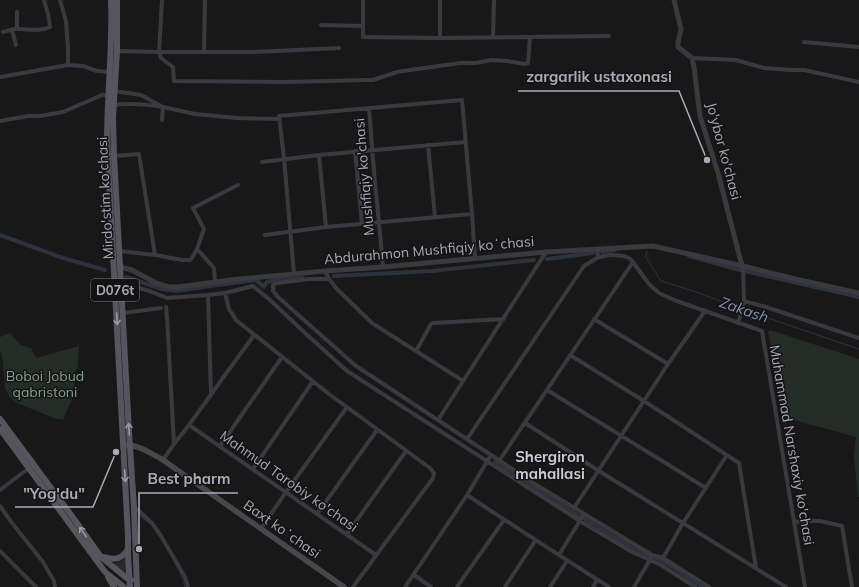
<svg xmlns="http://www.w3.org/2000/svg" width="859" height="587" viewBox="0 0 859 587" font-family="Mulish,sans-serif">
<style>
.green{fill:#242c28}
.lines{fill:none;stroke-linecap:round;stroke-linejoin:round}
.stream{stroke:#2e323d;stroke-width:1}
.canal{stroke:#2e323d;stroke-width:4}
.minor{stroke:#3a393e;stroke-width:4}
.tertiary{stroke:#3a393e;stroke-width:5}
.secondary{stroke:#47474e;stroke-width:5.5}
.primary{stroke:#56555d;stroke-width:6}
.oneway{stroke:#9a9aa6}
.labels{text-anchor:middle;stroke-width:3;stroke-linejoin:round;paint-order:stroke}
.shield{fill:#131314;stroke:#7d7d87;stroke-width:1}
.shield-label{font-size:13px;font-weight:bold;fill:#ababb8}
.street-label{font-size:14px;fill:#ababb8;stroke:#131314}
.park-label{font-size:14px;fill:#83a28e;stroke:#131314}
.water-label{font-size:15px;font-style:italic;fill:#848fb1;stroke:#131314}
.neighbourhood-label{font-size:15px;font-weight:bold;fill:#cccbd5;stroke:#131314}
.leader{fill:none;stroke:#ababb8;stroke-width:1.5}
.callout-dot{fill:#ababb8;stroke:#131314;stroke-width:1.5}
.callout-label{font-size:15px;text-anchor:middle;font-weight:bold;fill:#ababb8;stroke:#131314;stroke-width:3;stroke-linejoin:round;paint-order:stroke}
</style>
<rect width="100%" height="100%" fill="#181819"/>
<path class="green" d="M770,330l89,29v138h-1l-4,-40 2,-20 -73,-20 -15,-85z
M10,333l11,12 10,3 5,10 43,-12 -1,21 -3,5 -1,22 -11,26 -9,-2 -37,-15 -6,-5 -6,-9 -2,-27 -3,-12v-13z
M126,558l1,15 -1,2 -14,-12h5z"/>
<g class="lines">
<path class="stream" d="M647,251l-1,6 15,24 38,12 42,16
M744,310l115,39
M138,514l13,11
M173,560l7,12 5,15"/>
<path class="canal" d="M0,235l63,23 42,12
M602,252l13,-2
M689,256l47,13 123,28
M547,259l46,-6
M334,276l98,-5 102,-11
M126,277l36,12 15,2 40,-6 39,-5 8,7 3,-5 12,-3 24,-1
M495,462l84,54
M585,519l49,30 34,15 34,23"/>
<path class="minor" d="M60,0l6,21 2,27v17
M162,0l-3,52 2,6 12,9 1,14 112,1 80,-2h7l24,-8 13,-2 51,-7h15l15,-3 16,1 18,3 3,-1 2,-26
M363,0v37l77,1 169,-2
M321,25l42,1
M17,28v-16
M12,30l4,15
M3,32c5,-1 11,-4 16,-3 10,0 22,3 31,-2l-2,-13 -4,-14
M493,37l1,-37
M440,38v-38
M804,42l55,5
M204,49l1,-49
M117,51l42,1h95l85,-4
M692,58l44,2 28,8 27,2h13l55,12
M0,77l68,-12 15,1 14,5 13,1
M114,91l27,4 22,12 32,7 42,4 42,1
M113,105c18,-2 32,-1 50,2l-1,13
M369,108l6,76 4,38 4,45
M0,121l28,-5h12l23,-4 39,-17h6
M428,145l7,72
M355,151l7,73
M319,155l7,72
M114,156l25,-2 16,101
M262,162l57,-7 147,-13
M265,235l61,-8 146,-13
M197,249l17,19 1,14
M119,251l36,4 27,5h8l2,-2 5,-9 7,-20 -11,-21 45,-23
M597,258l7,-2 7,-1 13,1 5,2 4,4 16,22 10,9 15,7 88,31 43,256
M325,271l4,8 7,9 36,35 91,58
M294,274l-10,-116 -5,-42 183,-16 10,114 3,44
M329,279h-19l-33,4 -4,2v6l5,6 78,69 179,118 117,71 11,3 46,29
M121,284h6l25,8 15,6 41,-3 17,-2 28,-7 16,13 36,34 42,38 233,150 52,31 29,13 34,22
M225,293l4,16 7,11 93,74 101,74 4,5 -1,5 -80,109
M208,295l3,100
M744,301l22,6 93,31
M166,307l1,10 7,127
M123,313l38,-5
M594,319l74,45
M738,323l5,-16 1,-6 -1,-35
M416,351l15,-27 2,-1 71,-4
M570,355l74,46 95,62 17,105
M547,390l159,98
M438,420l108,-168
M525,423l74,48 187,116
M189,425l187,130
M467,439l117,-173 13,-8 1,-2 -1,-7
M220,446l62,-89
M163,460l11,-16 15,-19 65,-90
M499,461l134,-199
M253,469l60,-88
M0,490l29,-22
M467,495c47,31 94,62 142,92
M0,506l12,17 31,39 11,19 1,6
M134,508l4,2 14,13 9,13 24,41 3,10
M574,508l94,-144 37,-53
M317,514l60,-84
M794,522l11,-1h15l22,5 10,61
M261,529l25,-37 61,-85
M347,534l59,-83
M0,551l36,36
M559,555l25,-41
M663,558l20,-35 44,-68
M414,575l17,12
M405,587l62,-92 24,-40
M457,587l47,-67
M505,587l30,-46
M550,587l17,-26
M593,587l4,-7
M634,587l17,-29"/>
<path class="tertiary" d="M674,0l7,29 -3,14v4l14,11 2,9 6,49 18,57 23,89 2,4
M120,267l12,3 24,13 13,4h9l52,-7 95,-9 58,-4 163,-15 107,-6 94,21 48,12 64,14"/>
<path class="secondary" d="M126,445c13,0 26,9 37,15l181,127"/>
<path class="primary" d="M111,0c2,47 -4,94 -4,142l21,394v19l2,32
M117,0v51l-4,67 1,38 15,276 5,76 3,79
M0,419l74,100 27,38 28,23h2
M0,429l105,143 19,15
M103,557c12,3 18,3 25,-8
M108,577l6,10"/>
</g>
<defs><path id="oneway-shaft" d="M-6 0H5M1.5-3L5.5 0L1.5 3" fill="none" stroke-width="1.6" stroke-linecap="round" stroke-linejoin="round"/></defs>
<g class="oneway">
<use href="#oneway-shaft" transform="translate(117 319) rotate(87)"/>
<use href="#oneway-shaft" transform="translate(129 429) rotate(-94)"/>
<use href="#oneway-shaft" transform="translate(125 476) rotate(87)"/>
<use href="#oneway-shaft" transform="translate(83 532) rotate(-125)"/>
</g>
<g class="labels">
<rect class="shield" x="91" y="279" width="48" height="22" rx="3"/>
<g class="shield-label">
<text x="115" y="295">D076t</text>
</g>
<g class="street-label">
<text transform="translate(724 151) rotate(75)" y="5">Jo'ybor ko'chasi</text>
<text transform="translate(364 177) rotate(-95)" y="5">Mushfiqiy ko'chasi</text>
<text transform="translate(105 198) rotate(-93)" y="5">Mirdo'stim ko'chasi</text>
<text transform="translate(429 250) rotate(-5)" y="5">Abdurahmon Mushfiqiy koʻchasi</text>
<text transform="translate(792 445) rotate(80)" y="5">Muhammad Narshaxiy ko'chasi</text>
<text transform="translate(289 481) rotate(35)" y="5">Mahmud Tarobiy ko'chasi</text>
<text transform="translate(282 529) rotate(35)" y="5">Baxt koʻchasi</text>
</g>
<g class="park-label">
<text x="45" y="381">Boboi Jobud<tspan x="45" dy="16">qabristoni</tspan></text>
</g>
<g class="water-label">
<text transform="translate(744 310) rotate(19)" y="5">Zakash</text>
</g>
<g class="neighbourhood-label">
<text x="550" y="462">Shergiron<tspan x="550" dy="17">mahallasi</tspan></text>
</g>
</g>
<path class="leader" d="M707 160L679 91H518M139 549L139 493H238M116 452L93 507H15"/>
<g class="callout-dot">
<circle cx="707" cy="160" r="4"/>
<circle cx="139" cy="549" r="4"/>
<circle cx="116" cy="452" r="4"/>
</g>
<g class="callout-label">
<text x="599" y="82">zargarlik ustaxonasi</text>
<text x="189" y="484">Best pharm</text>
<text x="54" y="499">"Yog'du"</text>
</g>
</svg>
